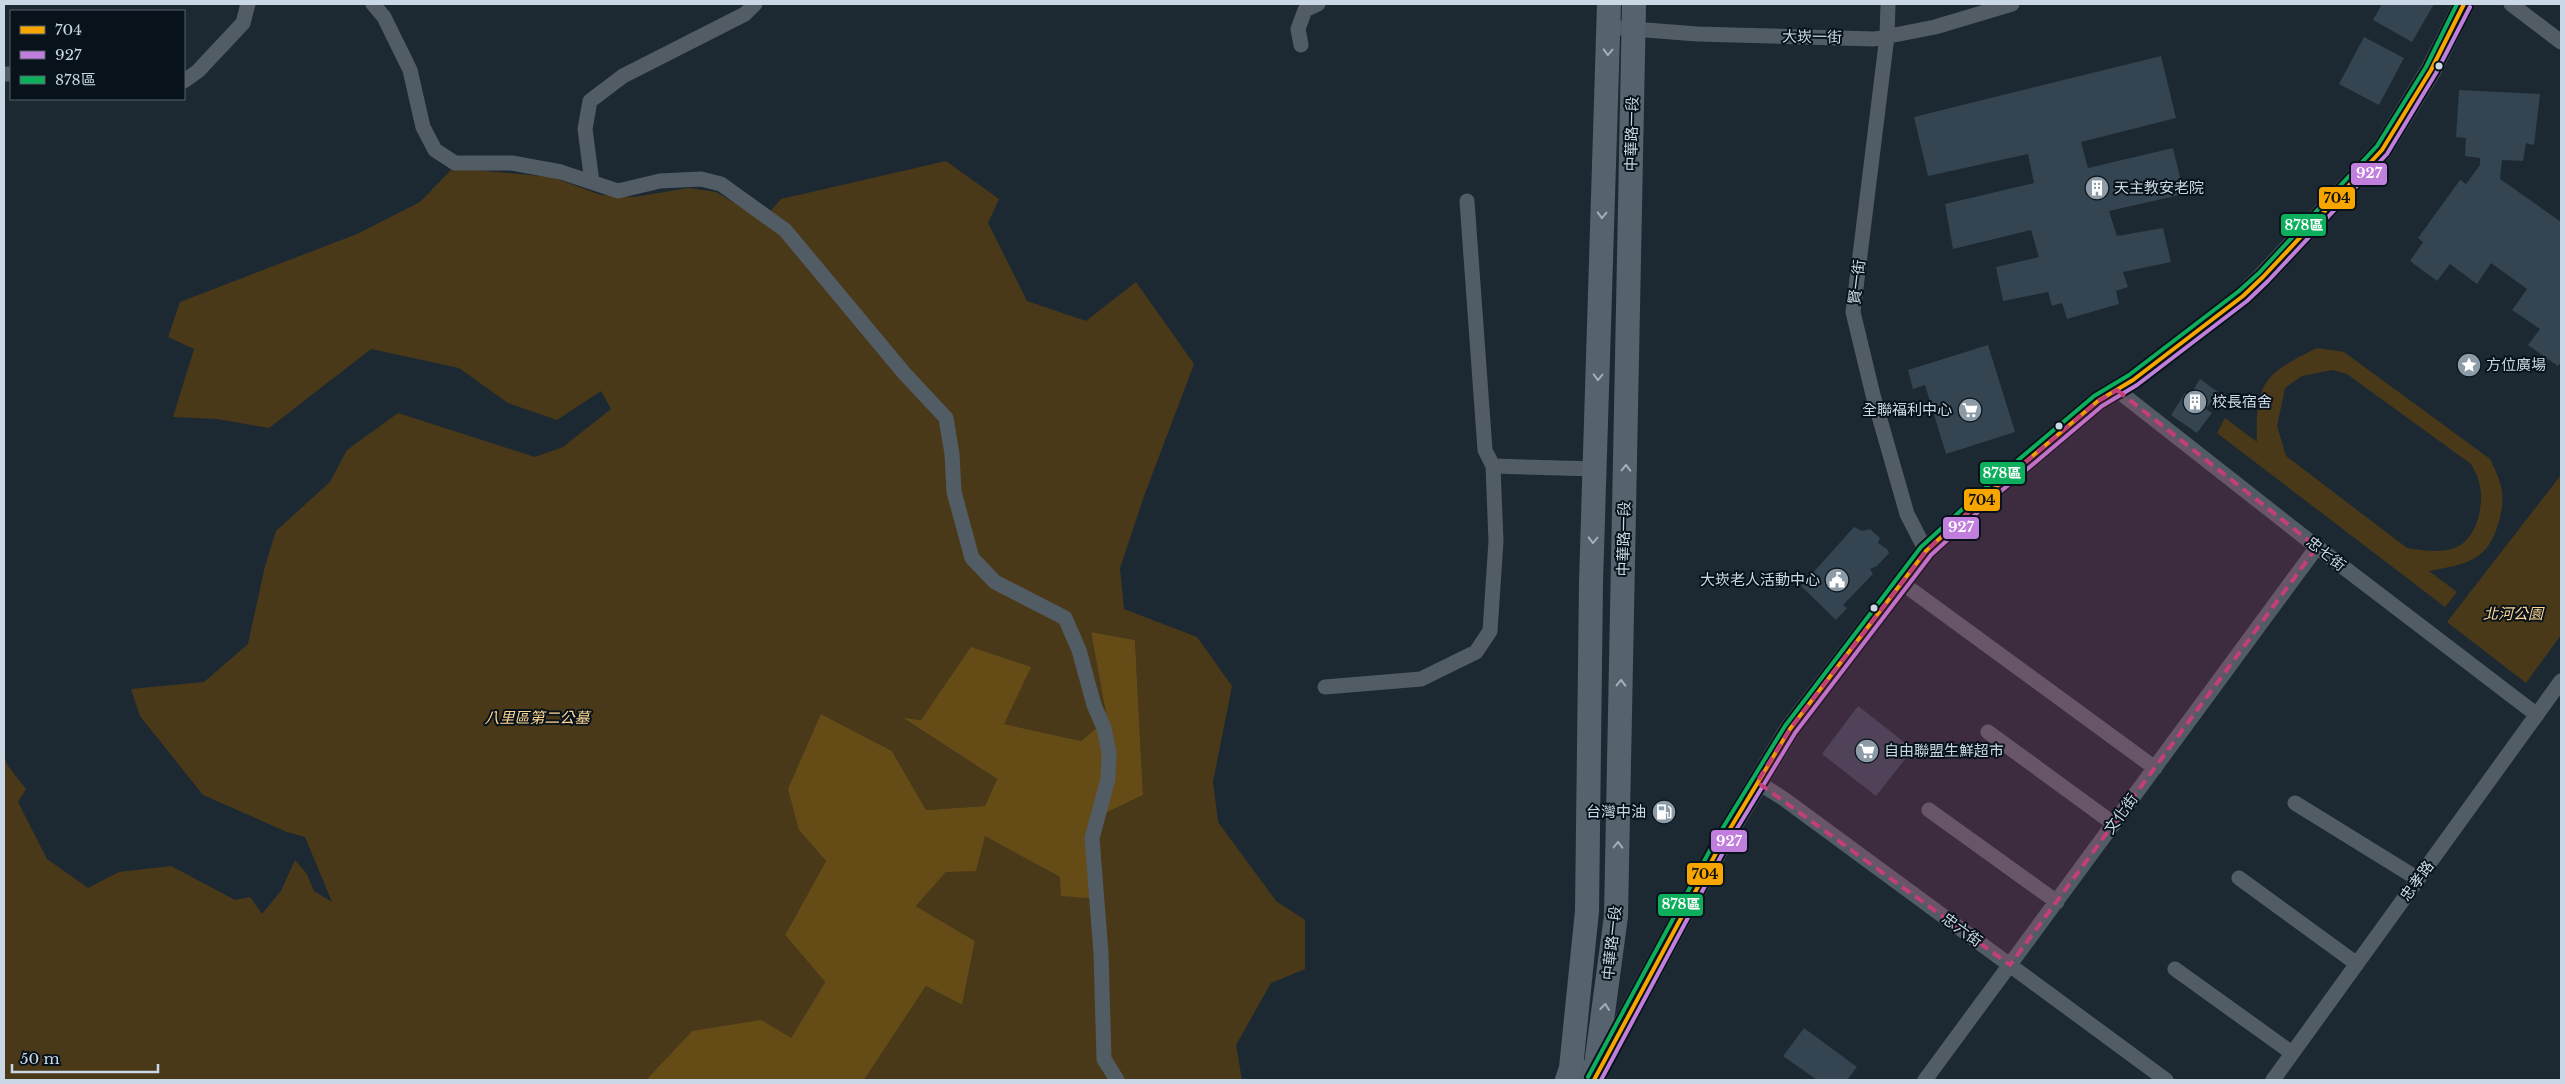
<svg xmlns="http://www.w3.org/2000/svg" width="2565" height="1084" viewBox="0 0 2565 1084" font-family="'Libre Baskerville','Noto Sans TC',serif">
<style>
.green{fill:#4a3918;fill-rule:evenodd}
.forest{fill:#654b16}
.building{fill:#344450}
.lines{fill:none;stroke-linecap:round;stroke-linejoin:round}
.street{stroke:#525c64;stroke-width:15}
.secondary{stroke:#525c64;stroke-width:21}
.primary{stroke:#56636e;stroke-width:24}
.bus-1-casing{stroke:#08121a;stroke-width:8}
.bus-2-casing{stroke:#08121a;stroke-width:8}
.bus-3-casing{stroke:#08121a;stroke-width:8}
.bus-1{stroke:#f7a600;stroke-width:4}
.bus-2{stroke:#c07fdc;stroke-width:4}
.bus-3{stroke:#0daf5c;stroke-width:4}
.oneway{stroke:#a1afbb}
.marked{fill:#c43e77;fill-opacity:0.2;stroke:#c43e77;stroke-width:4;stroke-dasharray:10 6;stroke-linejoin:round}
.bus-dot{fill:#cad8e5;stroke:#08121a;stroke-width:2}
.labels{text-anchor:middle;stroke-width:4;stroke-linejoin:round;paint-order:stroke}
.street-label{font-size:15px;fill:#cad8e5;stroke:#08121a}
.poi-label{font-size:15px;fill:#cad8e5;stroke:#08121a;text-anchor:start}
.park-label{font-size:15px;font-style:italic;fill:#fdd695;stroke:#08121a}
.line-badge{stroke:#08121a;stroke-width:2}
.badge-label{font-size:14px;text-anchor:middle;font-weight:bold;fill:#fff}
.pale-badge-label{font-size:14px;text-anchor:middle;font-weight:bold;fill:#111}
</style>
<rect width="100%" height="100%" fill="#1c2933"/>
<path class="green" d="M946,161l53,38 -11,24 39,78 59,20 50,-39 58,82 -50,132 -24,72 4,41 73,28 35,49 -19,96 5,40 58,79 29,19v49l-34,14 -35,62 6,35h-378l62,-94 36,19 13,-64 -59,-35 30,-34 39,-37 75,42 31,-57 52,-25 -8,-155 -44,-8 16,87 -26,22 -77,-17 -100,-5 93,60 -12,27 -59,4 -34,-59 -71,-37 -22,116 27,31 -41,74 40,47 -34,56 -99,-7 -46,49h-642v-324l4,10 18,23 -8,13 29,57 41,29 31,-16 52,-6 64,34 15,-3 12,17 19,-23 14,-31 12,14 7,17 18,11 -27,-65 -18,-5 -84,-37 -63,-79 -9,-27 73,-7 44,-38 17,-78 11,-35 54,-49 17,-32 51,-37 137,44 28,-10 48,-38 -10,-18 -44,29 -49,-17 -49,-35 -88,-19 -102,79 -52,-9 -44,-2 21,-68 -26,-12 12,-35 177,-68 63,-32 33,-34 99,9 49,18 33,2 55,-9 27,4 47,28 18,-21z
M2317,348l27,4 146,107c12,25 16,35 9,62 -11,41 -33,43 -70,50l28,21 -12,15 -228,-174 8,-15 32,24c-2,-61 8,-68 60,-94zM2332,370l15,4 124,90c3,6 7,12 8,18 6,21 -1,55 -22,65 -15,7 -35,3 -50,1l-121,-92 -9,-30 8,-38 17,-12z
M2561,475v160l-35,48 -79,-61z"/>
<path class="forest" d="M1091,632l44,8 8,155 -52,25 9,79 -39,-3 -1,-19 -75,-41 -9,35 -30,1 -30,34 59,35 -13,64 -36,-19 -62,94h-218l46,-49 69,-11 30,18 34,-56 -40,-47 41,-74 -27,-31 -11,-41 33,-75 71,37 34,59 59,-4 12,-27 -94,-61 18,2 50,-73 60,20 -27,57 77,17 26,-22z"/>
<path class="building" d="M2382,4h52l-22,38 -39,-22z
M2364,37l40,21 -25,47 -40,-21z
M2161,56l15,62 -95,24 7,26 85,-20 11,46 -75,17 8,25 46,-8 8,34 -48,10 5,15 -12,4 3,13 -52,15 -5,-16 -10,3 -4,-14 -45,9 -7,-34 43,-10 -8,-27 -78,19 -8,-45 89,-21 -6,-29 -100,22 -14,-59z
M2459,90l81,4 -6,51 -8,-2 -3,18 -21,-1 -2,19 61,43v140l-3,4 -30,-21 12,-16 -28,-19 15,-21 -36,-26 -14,21 -27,-20 -13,17 -27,-20 13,-19 -5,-4 42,-58 6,4 14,-19v-7l-15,-2 1,-18 -10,-1z
M1988,345l27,87 -69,22 -21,-69 -12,4 -5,-19z
M2200,379l18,13 -12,17 6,4 -15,20 -26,-18 14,-22 5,2z
M1854,527l8,4 8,-2 10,9 -2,5 9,6 2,4 -12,13 -7,3 3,5 -30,31 4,3 -11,12 -35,-34z
M1858,706l55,43 -37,47 -54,-42z
M1804,1028l53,39 -10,13h-30l-34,-24z"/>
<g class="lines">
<path class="street" d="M373,4l11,13 26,53 13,57 12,23 20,13h57l49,9 57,19 42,-10 41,-2 20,5 64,46 119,143 42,45 6,36 2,38 18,66 23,24 70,36 14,32 15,55 10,23 5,25 -1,26 -16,59 9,115 3,106 13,21
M1888,4l-1,32 -34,276 20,83 34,119 19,37
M2511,4l50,38
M1608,27l89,7 177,5 61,-12 77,-23
M1301,45l-3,-16 7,-19 13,-6
M4,74h7
M184,81l14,-10 45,-48 5,-19
M592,182l-7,-53 5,-28 33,-25 122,-62 10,-10
M1467,201l18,249 8,16 103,3
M2117,390l200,157 220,168
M1902,583l253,185
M1325,687l96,-8 55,-27 14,-21 6,-90 -3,-75
M1988,732l126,92
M1757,782l27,17 382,281
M2295,803l123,76
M1929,810l128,92
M2239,878l118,86
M2175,969l117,84
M1925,1080l392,-533
M2273,1080l288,-399"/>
<path class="secondary" d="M1571,1068l26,5 125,-231 68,-113 136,-178 70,-64 102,-86 35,-21 110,-84 20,-19 119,-127 49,-80 33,-66"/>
<path class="primary" d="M1567,1080l4,-12 16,-157 4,-329 18,-578
M1594,1080l22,-164 18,-912"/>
<g class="bus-1-casing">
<path id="bus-1" d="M1594,1080l128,-238 68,-113 136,-178 70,-64 102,-86 35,-21 110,-84 20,-19 119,-127 49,-80 33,-66"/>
</g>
<g class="bus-2-casing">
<path id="bus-2" d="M1601,1080l126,-235 68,-112 136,-178 69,-63 102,-86 35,-21 110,-84 21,-20 119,-127 49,-81 34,-66"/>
</g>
<g class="bus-3-casing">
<path id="bus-3" d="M1588,1077l128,-238 69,-113 136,-179 71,-65 102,-86 35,-21 110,-84 20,-18 118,-127 49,-79 31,-63"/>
</g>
<use href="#bus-1" class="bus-1"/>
<use href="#bus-2" class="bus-2"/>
<use href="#bus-3" class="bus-3"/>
</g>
<defs><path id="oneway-chevron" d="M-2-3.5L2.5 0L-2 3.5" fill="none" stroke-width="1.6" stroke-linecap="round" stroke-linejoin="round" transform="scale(1.25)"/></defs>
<g class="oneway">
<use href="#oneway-chevron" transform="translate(1608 52) rotate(92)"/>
<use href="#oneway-chevron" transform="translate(1602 215) rotate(92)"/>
<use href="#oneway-chevron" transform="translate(1598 377) rotate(91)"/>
<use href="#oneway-chevron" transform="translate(1626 468) rotate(-89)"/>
<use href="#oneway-chevron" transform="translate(1593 540) rotate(92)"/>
<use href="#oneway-chevron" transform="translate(1621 683) rotate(-89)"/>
<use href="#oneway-chevron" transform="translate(1618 845) rotate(-89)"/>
<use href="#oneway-chevron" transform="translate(1605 1007) rotate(-83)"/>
</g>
<path class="marked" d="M2117,390l200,157 -307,418 -253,-183 33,-53 136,-178 70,-64 102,-86z"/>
<defs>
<g id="building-disc" transform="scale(1.25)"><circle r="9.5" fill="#8d9ba7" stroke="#08121a"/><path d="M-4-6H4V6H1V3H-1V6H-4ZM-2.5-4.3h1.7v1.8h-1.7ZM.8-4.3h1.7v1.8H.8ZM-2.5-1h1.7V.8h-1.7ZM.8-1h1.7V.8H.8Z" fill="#fff"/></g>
<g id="sight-disc" transform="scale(1.25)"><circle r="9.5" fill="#8d9ba7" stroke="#08121a"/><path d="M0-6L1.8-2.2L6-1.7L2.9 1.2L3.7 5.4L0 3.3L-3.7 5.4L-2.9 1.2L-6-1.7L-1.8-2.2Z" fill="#fff"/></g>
<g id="supermarket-disc" transform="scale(1.25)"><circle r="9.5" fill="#8d9ba7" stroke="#08121a"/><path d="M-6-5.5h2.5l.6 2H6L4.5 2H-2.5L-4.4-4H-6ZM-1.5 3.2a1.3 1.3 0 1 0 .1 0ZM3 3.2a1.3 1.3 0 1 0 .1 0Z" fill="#fff"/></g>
<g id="civic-disc" transform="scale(1.25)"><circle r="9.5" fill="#8d9ba7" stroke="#08121a"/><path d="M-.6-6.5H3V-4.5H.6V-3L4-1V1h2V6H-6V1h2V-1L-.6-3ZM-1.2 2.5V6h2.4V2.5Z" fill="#fff"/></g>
<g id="fuel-disc" transform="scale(1.25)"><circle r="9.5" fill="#8d9ba7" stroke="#08121a"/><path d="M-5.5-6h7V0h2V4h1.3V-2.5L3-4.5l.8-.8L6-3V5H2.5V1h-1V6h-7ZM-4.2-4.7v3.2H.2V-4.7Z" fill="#fff"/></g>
</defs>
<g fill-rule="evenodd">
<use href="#building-disc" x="2097" y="188"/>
<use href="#sight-disc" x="2469" y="365"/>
<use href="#building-disc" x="2195" y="402"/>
<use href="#supermarket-disc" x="1970" y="410"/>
<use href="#civic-disc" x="1837" y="580"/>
<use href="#supermarket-disc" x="1867" y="751"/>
<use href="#fuel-disc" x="1664" y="812"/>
</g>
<g class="bus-dot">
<circle cx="2439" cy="66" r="4.5"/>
<circle cx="2059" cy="426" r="4.5"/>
<circle cx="1874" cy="608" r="4.5"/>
</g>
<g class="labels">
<g class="street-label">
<text transform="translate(1812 37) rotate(1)" y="5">大崁一街</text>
<text transform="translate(1632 134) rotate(-89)" y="5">中華路一段</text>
<text transform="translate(1857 282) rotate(-83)" y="5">賢一街</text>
<text transform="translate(1624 539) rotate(-89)" y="5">中華路一段</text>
<text transform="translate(2326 554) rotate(38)" y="5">忠七街</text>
<text transform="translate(2121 814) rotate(-54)" y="5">文化街</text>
<text transform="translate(2417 881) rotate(-54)" y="5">忠孝路</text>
<text transform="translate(1962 930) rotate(36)" y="5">忠六街</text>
<text transform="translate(1612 943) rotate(-84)" y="5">中華路一段</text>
</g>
<g class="poi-label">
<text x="2114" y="193">天主教安老院</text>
<text x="2486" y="370">方位廣場</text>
<text x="2212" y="407">校長宿舍</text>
<text x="1952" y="415" text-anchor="end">全聯福利中心</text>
<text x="1820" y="585" text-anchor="end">大崁老人活動中心</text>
<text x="1884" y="756">自由聯盟生鮮超市</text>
<text x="1646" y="817" text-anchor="end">台灣中油</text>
</g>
<g class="park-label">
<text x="2513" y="619">北河公園</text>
<text x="537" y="723">八里區第二公墓</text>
</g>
</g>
<g class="line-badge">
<rect x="2350" y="162" width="38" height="24" rx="5" fill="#c07fdc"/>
<rect x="2318" y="186" width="38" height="24" rx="5" fill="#f7a600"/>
<rect x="2280" y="213" width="47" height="24" rx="5" fill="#0daf5c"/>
<rect x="1979" y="461" width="47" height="24" rx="5" fill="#0daf5c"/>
<rect x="1963" y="488" width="38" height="24" rx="5" fill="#f7a600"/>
<rect x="1942" y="516" width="38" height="24" rx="5" fill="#c07fdc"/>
<rect x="1710" y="829" width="38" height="24" rx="5" fill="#c07fdc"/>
<rect x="1686" y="862" width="38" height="24" rx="5" fill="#f7a600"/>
<rect x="1657" y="893" width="47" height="24" rx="5" fill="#0daf5c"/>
</g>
<g class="badge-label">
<text x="2369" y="178">927</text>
<text x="2304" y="230">878區</text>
<text x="2002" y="478">878區</text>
<text x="1961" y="532">927</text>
<text x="1729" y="846">927</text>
<text x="1681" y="909">878區</text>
</g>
<g class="pale-badge-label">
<text x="2337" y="203">704</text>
<text x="1982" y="505">704</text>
<text x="1705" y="879">704</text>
</g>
<rect width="2565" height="1084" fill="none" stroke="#cad8e5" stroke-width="10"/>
<rect x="10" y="10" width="175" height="90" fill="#08121a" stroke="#56616b"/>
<rect x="20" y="26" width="25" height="8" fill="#f7a600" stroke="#56616b"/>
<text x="55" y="35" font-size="15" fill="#cad8e5">704</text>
<rect x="20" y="51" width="25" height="8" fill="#c07fdc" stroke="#56616b"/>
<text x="55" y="60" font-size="15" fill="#cad8e5">927</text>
<rect x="20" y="76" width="25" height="8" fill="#0daf5c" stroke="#56616b"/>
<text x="55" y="85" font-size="15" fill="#cad8e5">878區</text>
<path d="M12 1064v8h146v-8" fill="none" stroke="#cad8e5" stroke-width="2.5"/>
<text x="20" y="1064" font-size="15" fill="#cad8e5" stroke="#08121a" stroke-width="4" paint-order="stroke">50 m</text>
</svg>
